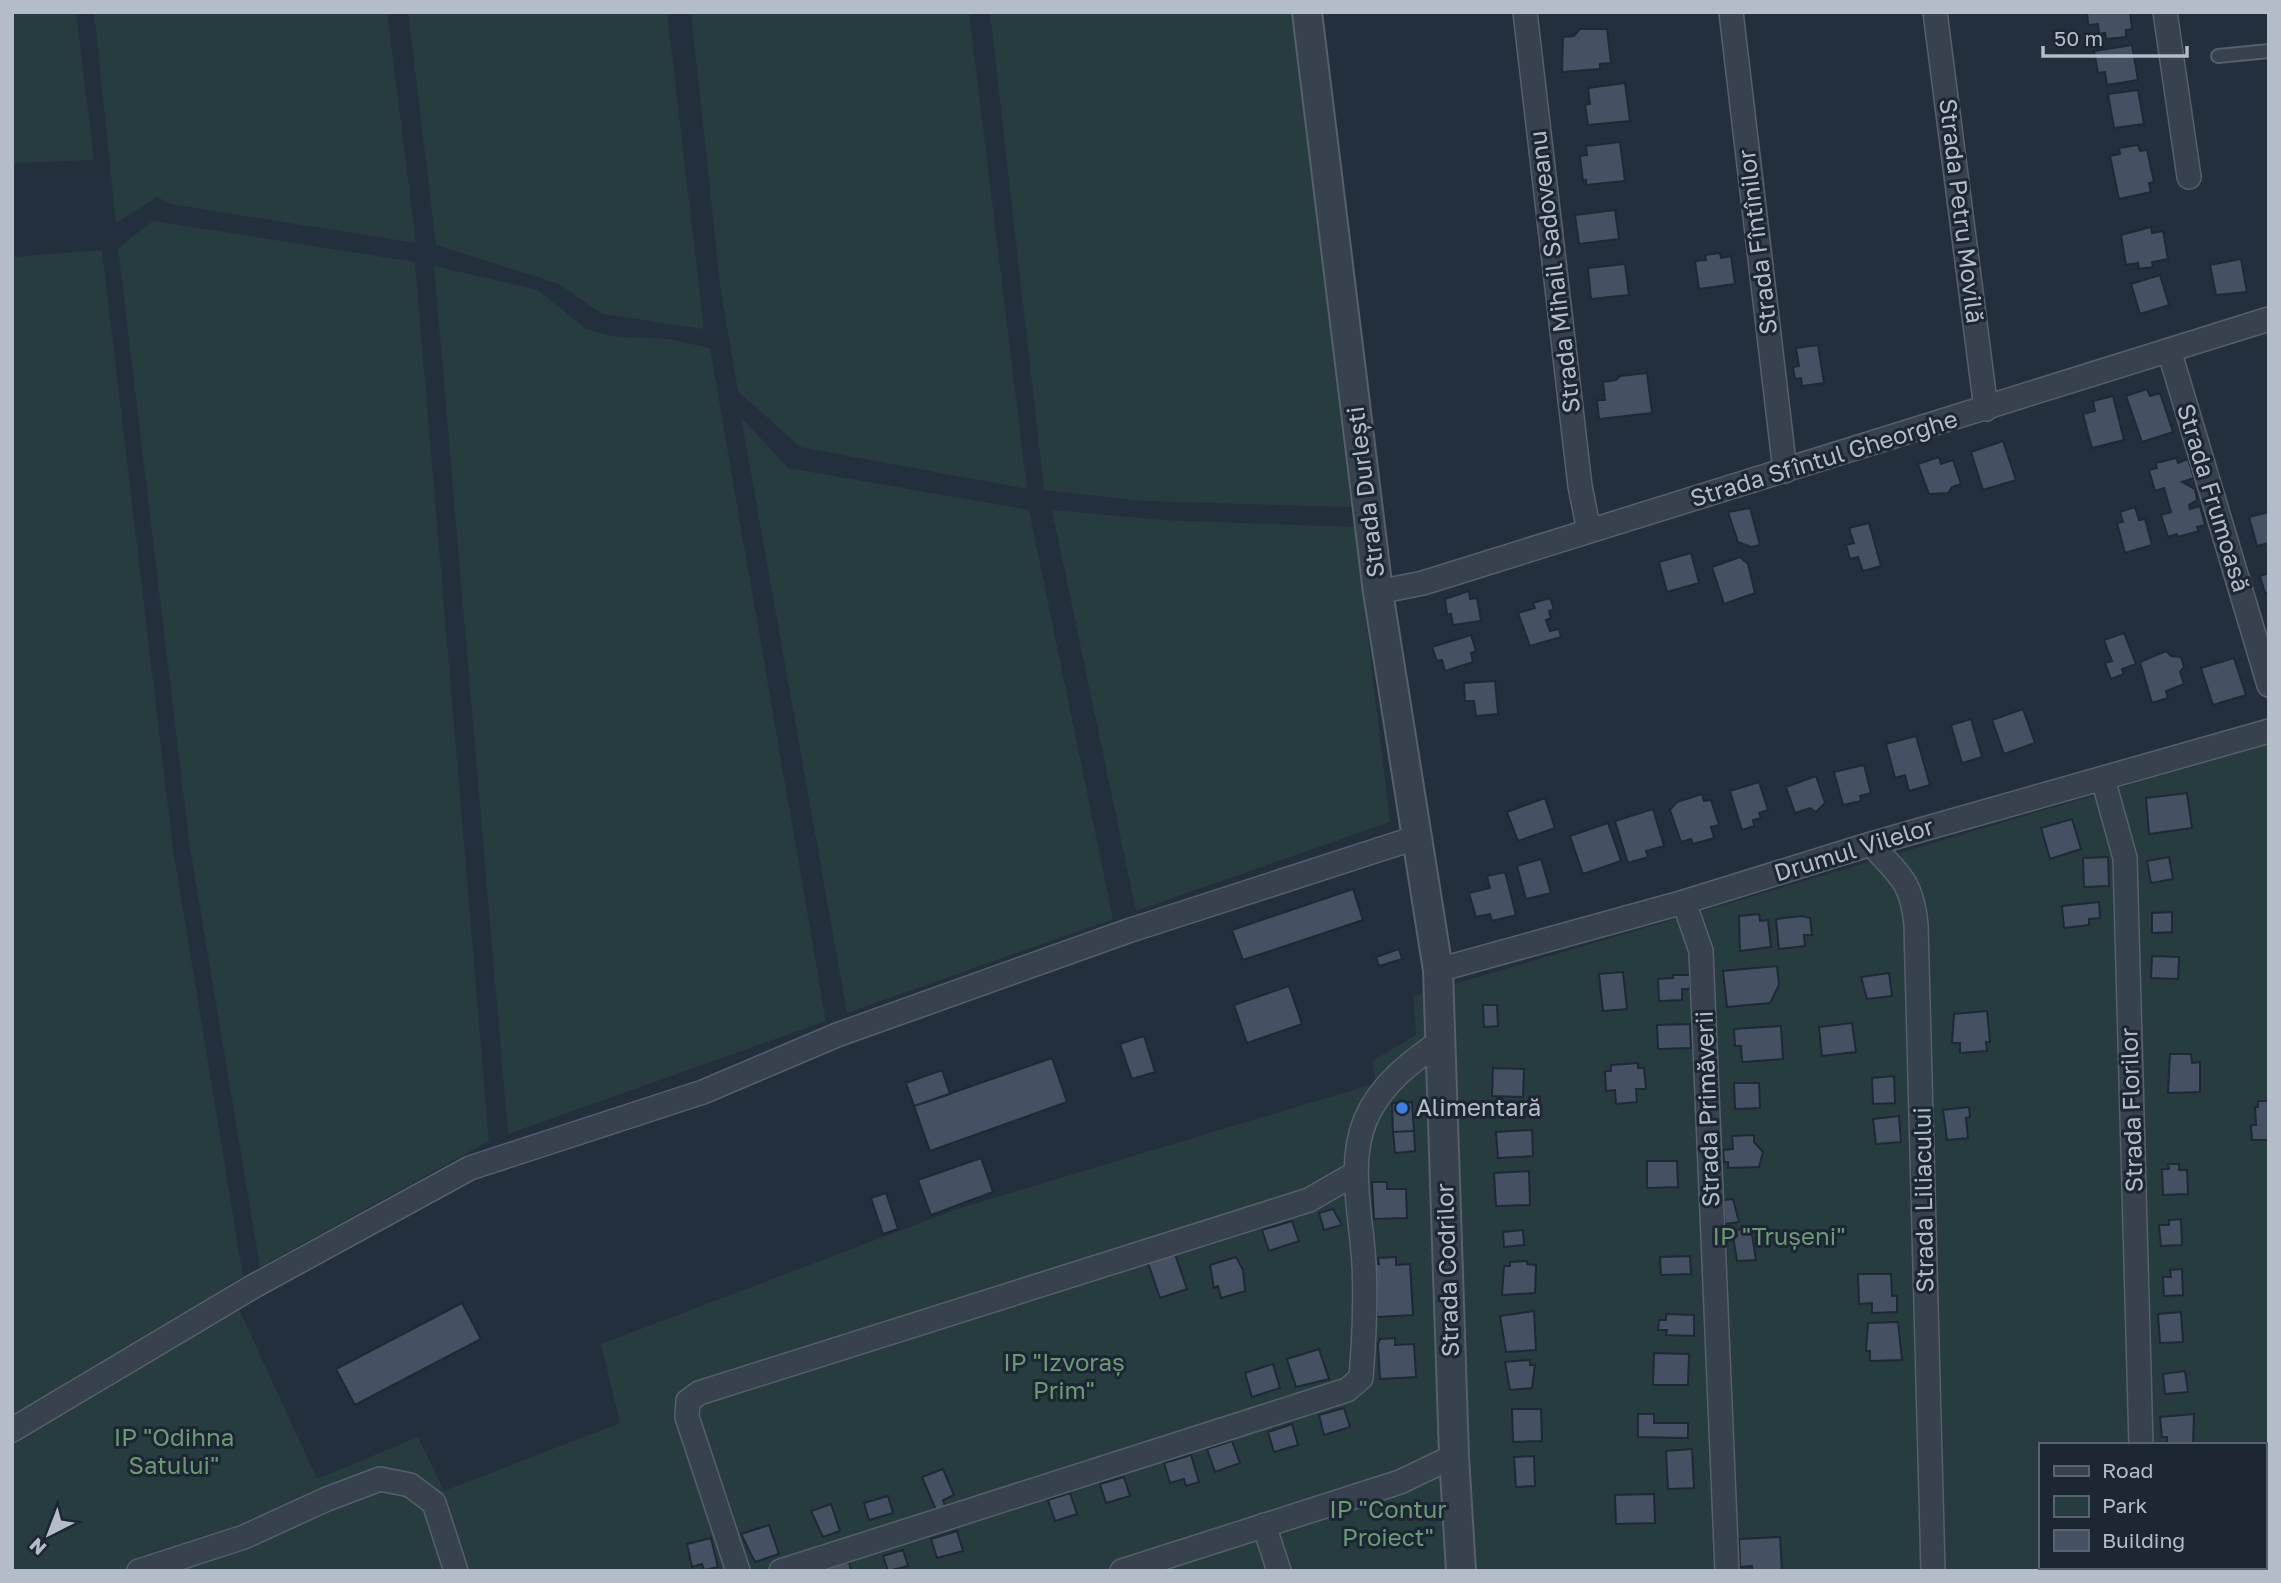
<svg xmlns="http://www.w3.org/2000/svg" width="2281" height="1583" viewBox="0 0 2281 1583" font-family="'Golos Text',sans-serif">
<style>
.green{fill:#263c3f;fill-rule:evenodd}
.building{fill:#455162;stroke:#1f2835;stroke-width:2}
.lines{fill:none;stroke-linecap:round;stroke-linejoin:round}
.service-casing{stroke:#565f6c;stroke-width:16}
.minor-casing{stroke:#565f6c;stroke-width:26}
.tertiary-casing{stroke:#565f6c;stroke-width:32}
.service{stroke:#38414e;stroke-width:12}
.minor{stroke:#38414e;stroke-width:23}
.tertiary{stroke:#38414e;stroke-width:28}
.shop-dot{fill:#3f7fe0;stroke:#1d2633;stroke-width:2.5}
.labels{text-anchor:middle;stroke-width:6;stroke-linejoin:round;paint-order:stroke}
.street-label{font-size:24px;fill:#b4bcc9;stroke:#1d2633}
.poi-label{font-size:24px;fill:#b4bcc9;stroke:#1d2633;text-anchor:start}
.park-label{font-size:24px;fill:#6b9a76;stroke:#1d2633}
</style>
<rect width="100%" height="100%" fill="#242f3e"/>
<path class="green" d="M12,12h64l18,148 -82,3z
M94,12h293l29,231 -246,-39 -13,-7 -41,26z
M408,12h259l37,317 -102,-15 -43,-30 -123,-39z
M691,12h278l58,477 -227,-42 -62,-56 -17,-98z
M990,12h302l59,495 -208,-6 -99,-11z
M153,221l262,41 74,879 -229,126 -71,-426 -71,-593z
M102,250l71,599 70,427 -15,9 89,194 101,-42 26,54 176,-68 -19,-79 356,-135 419,-126 -4,-22 44,-26 -2,-39 855,-252v827h-2257v-1314zM2041,1445h224v122h-224z
M434,266l104,24 48,39 25,7 57,3 42,9 116,673 -318,113z
M741,417l47,51 241,42 84,409 -266,94z
M1052,510l111,10 192,7 35,295 -254,89z"/>
<path class="building" d="M2087,12h43l2,17 -6,1v7l-20,2 -1,-6 -6,1 -1,-10 -10,1z
M1580,29h27l4,34 -11,1v5l-38,3 1,-35 11,-1z
M2132,45l6,35 -31,5 -2,-13 -7,1 -4,-22z
M1625,83l5,38 -42,4 -3,-20 5,-1 -2,-16z
M2138,90l6,34 -30,4 -6,-34z
M1620,142l5,39 -39,4v-5l-3,1 -3,-25 7,-1 -1,-9z
M2138,145l2,6 7,-1 7,32 -5,1 2,9 -32,7 -9,-43 10,-2 -1,-6z
M1615,210l4,29 -40,5 -4,-29z
M2151,227l1,6 11,-2 5,28 -16,3 1,5 -14,2 -1,-6 -12,2 -5,-30z
M1720,253l1,5 10,-2 4,28 -36,5 -4,-28 11,-1 -1,-5z
M2241,259l6,33 -31,3 -6,-30z
M1625,264l4,31 -38,4 -3,-31z
M2160,275l9,30 -29,9 -9,-30z
M1818,345l6,38 -22,3 -1,-8 -6,1 -2,-12 6,-1 -3,-18z
M1647,373l5,40 -53,6 -2,-19h8l-2,-18 13,-2 4,-4z
M2147,389l3,7 10,-3 13,39 -31,10 -16,-46z
M2113,396l11,44 -32,8 -9,-34 12,-3 -2,-10z
M2003,441l13,39 -33,10 -12,-38z
M1939,457l2,7 12,-4 8,24 -9,3 -4,6 -19,1 -11,-30z
M2176,458l2,5 10,-4 6,19 -12,4 13,7 2,11 -8,5 1,4 10,-3 5,19 -8,2 2,4 -21,6 -1,-3 -9,3 -7,-22 10,-3 -7,-24 -9,3 -6,-21 8,-2 -1,-5z
M2135,507l4,13 6,-1 7,26 -27,8 -8,-30 6,-1 -3,-10z
M1750,508l10,37 -9,2 -13,-5 -10,-30z
M2269,512v31l-12,3 -8,-29z
M1869,523l12,43 -18,5 -5,-14 -8,2 -4,-14 8,-2 -5,-15z
M1691,553l8,30 -32,9 -8,-30z
M1740,557l8,7 7,29 -31,11 -12,-37z
M2269,573v19l-4,1 -5,-17z
M1469,591l1,8 7,-1 4,23 -28,4 -2,-11h-4l-2,-15z
M1550,598l4,11 -5,2 2,7 -5,2 4,11 9,-2 2,8 -31,9 -12,-33 17,-5 -2,-5z
M2124,633l12,31 -14,5 2,5 -13,5 -6,-16 7,-2 -8,-21z
M1471,635l5,16 -5,2 2,9 -28,9 -3,-11 -5,1 -5,-14z
M2166,651l5,5 10,1 3,10 -4,5 4,12 -18,7 2,7 -16,5 -12,-41z
M2234,658l12,37 -33,10 -12,-37z
M1495,681l3,33 -22,2 -2,-15h-9l-1,-18z
M2023,709l12,34 -31,11 -12,-34z
M1971,719l11,38 -20,6 -11,-38z
M1916,736l14,49 -21,6 -4,-16 -10,3 -9,-34z
M1864,765l7,28 -11,3 1,5 -18,4 -9,-33z
M1816,776l9,27 -9,9 -6,-4 -15,5 -9,-26z
M1759,782l9,28 -9,3 2,5 -8,2 1,6 -12,4 -12,-39z
M2187,793l5,35 -43,6 -3,-36z
M1702,794l2,7 7,-1 8,25 -8,2 3,11 -21,6 -2,-5 -10,3 -11,-32 7,-8z
M1545,798l10,30 -37,13 -11,-29z
M1653,809l11,37 -18,5 2,6 -20,6 -13,-42z
M2072,819l9,30 -31,10 -9,-31z
M1608,823l13,38 -38,13 -13,-38z
M2108,857l1,29 -25,1 -1,-29z
M2169,857l4,22 -22,4 -4,-22z
M1541,859l10,34 -25,6 -9,-33z
M1505,872l11,43 -24,6 -2,-7 -14,3 -7,-24 21,-5 -3,-12z
M1353,889l10,31 -120,40 -11,-30z
M2099,902l1,16 -11,1v6l-25,3 -2,-22z
M2172,912v20l-20,1v-20z
M1759,914l1,7 8,-1 3,27 -31,4 -1,-35z
M1802,916l8,2 2,17h-8l1,11 -26,3 -3,-30z
M1399,949l3,10 -23,7 -3,-9z
M2152,956l27,1 -1,22 -27,-1z
M1777,966l2,19 -9,18 -43,4 -4,-36z
M1623,972l4,37 -24,2 -4,-37z
M1889,973l3,23 -25,3 -6,-22z
M1673,975h17v14h-8v11l-23,1 -1,-22 15,-1z
M1289,986l13,38 -55,19 -13,-38z
M1483,1005h14l1,21 -14,1z
M1987,1011l3,31h-4l1,9 -27,2v-10h-8l2,-29z
M1852,1023l4,29 -34,4 -3,-29z
M1690,1024l1,24 -33,1 -1,-24z
M1781,1026l2,33 -41,3 -1,-16h-6l-1,-17z
M1144,1036l11,36 -23,7 -12,-35z
M2170,1054h21l1,9 8,-1v30l-32,1z
M1052,1058l15,44 -137,49 -16,-45z
M1638,1063v5h6l2,21h-10l1,13 -21,2 -1,-14 -9,1 -1,-20h6v-6z
M1493,1068l31,1 -1,28 -31,-1z
M942,1070l8,24 -36,12 -8,-23z
M1894,1076l1,27 -22,1 -1,-26z
M1734,1083h25l1,25 -25,1z
M2258,1101h11v39h-17l-1,-15h5l-1,-18h3z
M1412,1102l2,29 -21,1 -1,-29z
M1969,1107l1,10 -4,1 2,20 -21,2 -4,-30z
M1899,1116l2,26 -25,2 -3,-25z
M1532,1130l1,26 -35,2 -2,-26z
M1414,1131l1,20 -20,2 -2,-21z
M1754,1135v7l9,10 -4,15 -31,1v-6h-4l-1,-12 10,-1 -1,-13z
M981,1158l12,34 -62,23 -13,-35z
M1647,1161h30l1,26 -31,1z
M2168,1164h11v6h8l1,24 -25,1 -1,-26h7z
M1529,1171l1,34 -34,1 -2,-33z
M1372,1182h15v7h19l1,29 -33,1z
M886,1193l12,36 -15,5 -12,-36z
M1733,1199l6,23 -14,2 -2,-24z
M1333,1209l9,16 -18,5 -5,-17z
M2181,1219l1,26 -21,1 -2,-21h10v-5z
M1292,1221l7,20 -30,10 -7,-21z
M1751,1228l5,32 -19,1 -4,-25h4l-1,-6z
M1523,1230l1,15 -20,2 -1,-15z
M1175,1254l12,35 -27,9 -12,-35z
M1690,1256l1,18 -30,1 -1,-18z
M1236,1257l7,13 2,21 -24,7 -3,-12 -4,2 -4,-23z
M1396,1257v8l14,-1 3,51 -36,2 -3,-53h5l-1,-6z
M1527,1261v3l9,1 -1,28 -33,2 2,-29h6v-4z
M2182,1269l1,26 -19,1 -1,-19h8l-1,-7z
M1858,1274h33l1,22h5v16l-25,1v-10l-13,1z
M462,1303l19,36 -126,66 -19,-36z
M1534,1311l2,39 -30,2 -6,-36z
M2181,1312l2,30 -23,1 -2,-29z
M1666,1314l28,1v21l-28,-1 1,-5h-9l1,-10h7z
M1898,1322l4,38 -32,1v-10h-4l2,-28z
M1395,1338v7l19,-1 2,33 -36,2 -2,-35 2,-5z
M1319,1349l10,30 -33,8 -9,-28z
M1654,1353l35,1 -1,31h-35z
M1530,1360v5h5l-3,23 -22,2 -5,-28z
M1273,1364l7,24 -28,9 -7,-24z
M2185,1371l3,21 -23,2 -2,-20z
M1344,1408l6,19 -26,8 -5,-20z
M1512,1409h29l1,32 -29,1z
M1638,1414h16v9h34v15l-50,-1z
M2194,1414l-1,31h-26v-8h-5l-2,-20z
M1292,1424l6,21 -24,7 -6,-20z
M1232,1441l8,22 -25,9 -8,-23z
M1692,1449l2,39 -26,1 -2,-38z
M1191,1455l8,27 -13,4 -2,-7 -14,4 -6,-20z
M1534,1456l1,30 -19,1 -2,-30z
M943,1469l11,26 -11,5 2,6 -9,4 -14,-33z
M1124,1477l6,19 -24,7 -6,-19z
M1070,1493l7,21 -22,7 -7,-21z
M1654,1494l1,29 -39,1 -1,-29z
M888,1496l5,17 -24,7 -5,-17z
M831,1504l9,27 -17,6 -12,-26z
M769,1525l10,29 -24,8 -14,-28z
M957,1531l6,20 -26,7 -6,-19z
M1780,1537l2,34h-30v-5l-12,1 -1,-28z
M711,1538l7,29 -14,3 -2,-6 -10,3 -5,-23z
M903,1550l5,16 -20,5 -5,-15z
M849,1562l2,9h-28l-1,-2z"/>
<g class="lines">
<g class="service-casing">
<path id="service" d="M2218,56l51,-5"/>
</g>
<g class="minor-casing">
<path id="minor" d="M1525,12l55,474 9,45
M1731,12l54,459
M1935,12l51,397
M2165,12l24,165
M2169,350l100,335
M1378,592l45,-9 846,-264
M2103,779l22,79 16,587
M1871,844c28,31 41,37 45,81l17,646
M1684,902l17,49 26,620
M1438,970l246,-68 187,-58 398,-113
M12,1430l242,-144 216,-118 233,-76 134,-57 291,-104 287,-93
M1264,1525l15,46
M2145,1567v4
M139,1571l105,-34 83,-38 53,-20 30,6 24,18 22,68
M738,1571l-51,-154 1,-16 11,-8 610,-193 47,-27
M781,1571l566,-181 14,-12c3,-37 5,-76 3,-113 -2,-46 -17,-100 1,-144 15,-37 46,-59 77,-81
M1122,1571l278,-89 54,-26"/>
</g>
<g class="tertiary-casing">
<path id="tertiary" d="M1307,12l71,580 60,378 16,486 7,115"/>
</g>
<use href="#service" class="service"/>
<use href="#minor" class="minor"/>
<use href="#tertiary" class="tertiary"/>
</g>
<circle class="shop-dot" cx="1402" cy="1108" r="7"/>
<g class="labels">
<g class="street-label">
<text transform="translate(1961 211) rotate(83)" y="8">Strada Petru Movilă</text>
<text transform="translate(1758 242) rotate(-97)" y="8">Strada Fîntînilor</text>
<text transform="translate(1555 272) rotate(-97)" y="8">Strada Mihail Sadoveanu</text>
<text transform="translate(1824 459) rotate(-17)" y="8">Strada Sfîntul Gheorghe</text>
<text transform="translate(1366 492) rotate(-97)" y="8">Strada Durlești</text>
<text transform="translate(2213 498) rotate(73)" y="8">Strada Frumoasă</text>
<text transform="translate(1854 850) rotate(-17)" y="8">Drumul Vilelor</text>
<text transform="translate(1708 1109) rotate(-92)" y="8">Strada Primăverii</text>
<text transform="translate(2132 1110) rotate(-92)" y="8">Strada Florilor</text>
<text transform="translate(1924 1200) rotate(-91)" y="8">Strada Liliacului</text>
<text transform="translate(1448 1270) rotate(-92)" y="8">Strada Codrilor</text>
</g>
<g class="poi-label">
<text x="1416" y="1116">Alimentară</text>
</g>
<g class="park-label">
<text x="1779" y="1245">IP "Trușeni"</text>
<text x="1064" y="1371">IP "Izvoraș<tspan x="1064" dy="28">Prim"</tspan></text>
<text x="174" y="1446">IP "Odihna<tspan x="174" dy="28">Satului"</tspan></text>
<text x="1388" y="1518">IP "Contur<tspan x="1388" dy="28">Proiect"</tspan></text>
</g>
</g>
<rect width="2281" height="1583" fill="none" stroke="#b4bcc9" stroke-width="28"/>
<rect x="2039" y="1443" width="228" height="126" fill="#1d2633" stroke="#59626f" stroke-width="2"/>
<rect x="2054" y="1466" width="35" height="10" fill="#38414e" stroke="#59626f" stroke-width="2"/>
<text x="2102" y="1478" font-size="21" fill="#b4bcc9">Road</text>
<rect x="2054" y="1496" width="35" height="21" fill="#263c3f" stroke="#59626f" stroke-width="2"/>
<text x="2102" y="1513" font-size="21" fill="#b4bcc9">Park</text>
<rect x="2054" y="1530" width="35" height="21" fill="#455162" stroke="#59626f" stroke-width="2"/>
<text x="2102" y="1548" font-size="21" fill="#b4bcc9">Building</text>
<g transform="translate(49 1534) rotate(222)" stroke="#1d2633" stroke-width="5" paint-order="stroke">
<path d="M0-5L12 26L0 18L-12 26Z" fill="#b4bcc9"/>
<text y="-10" font-size="19" font-weight="bold" text-anchor="middle" fill="#b4bcc9">N</text>
</g>
<path d="M2043 46v10h144v-10" fill="none" stroke="#b4bcc9" stroke-width="3.5"/>
<text x="2054" y="46" font-size="21" fill="#b4bcc9" stroke="#1d2633" stroke-width="5" paint-order="stroke">50 m</text>
</svg>
